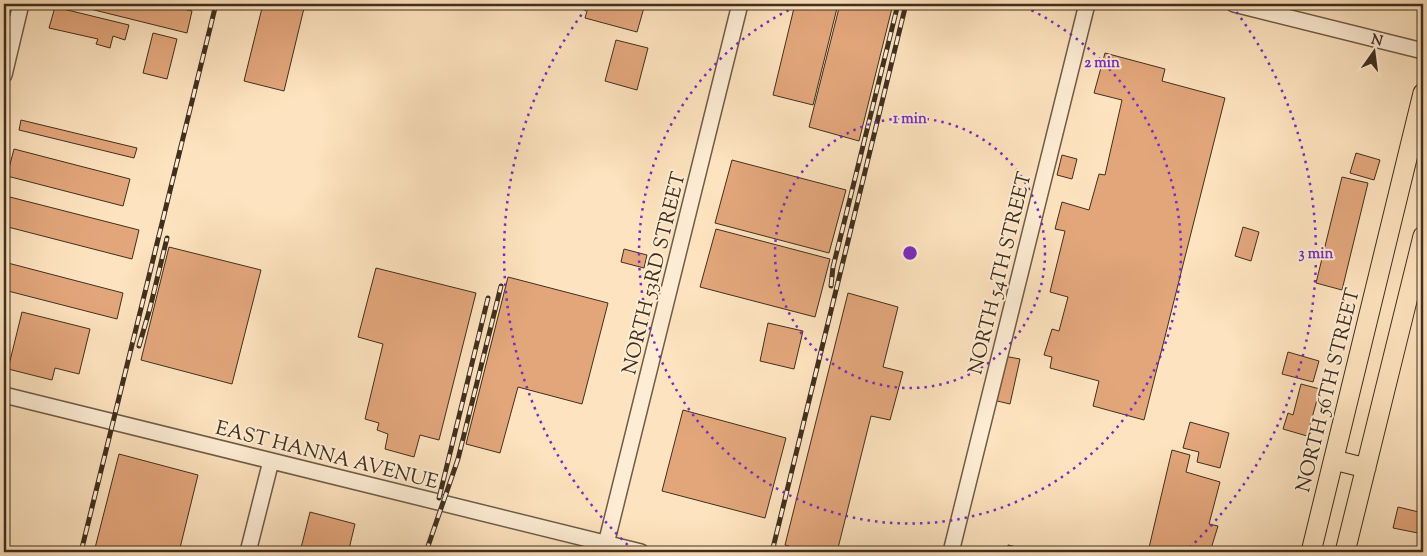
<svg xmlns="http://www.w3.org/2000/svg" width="1427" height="556" viewBox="0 0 1427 556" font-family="'Sorts Mill Goudy',serif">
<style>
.building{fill:#e3a67b;stroke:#402f1e}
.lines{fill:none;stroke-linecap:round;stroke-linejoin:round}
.minor-casing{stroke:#6f5c46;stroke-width:18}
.major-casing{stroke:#402f1e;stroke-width:21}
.minor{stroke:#feedd5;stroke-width:15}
.major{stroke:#fde3bf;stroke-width:19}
.rail-casing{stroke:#402f1e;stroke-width:5}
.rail{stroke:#feedd5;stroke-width:3;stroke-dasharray:9;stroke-linecap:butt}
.ring{fill:none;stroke:#7b2cbf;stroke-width:2.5;stroke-dasharray:2.5 5}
.labels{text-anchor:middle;stroke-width:4;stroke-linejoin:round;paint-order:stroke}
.street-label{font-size:20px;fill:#402f1e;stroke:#feedd5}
.centre{fill:#7b2cbf;stroke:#feedd5;stroke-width:2.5}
.ring-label{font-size:15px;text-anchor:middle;font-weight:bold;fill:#7b2cbf;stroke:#feedd5;stroke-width:4;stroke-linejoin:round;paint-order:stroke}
</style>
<rect width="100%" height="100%" fill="#fde3bf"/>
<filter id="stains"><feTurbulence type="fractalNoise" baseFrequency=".004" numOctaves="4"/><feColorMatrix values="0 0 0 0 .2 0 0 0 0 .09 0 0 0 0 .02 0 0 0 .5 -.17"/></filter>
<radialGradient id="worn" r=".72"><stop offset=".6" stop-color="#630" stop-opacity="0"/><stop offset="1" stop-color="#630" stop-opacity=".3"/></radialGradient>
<path class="building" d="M70,4h92l30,7 -5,22z
M263,4h42l-21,87 -40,-10z
M589,4h56l-8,28 -52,-14z
M779,4h59l-25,101 -40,-10 21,-87z
M840,4h53l-34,137 -50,-14z
M55,7l74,18 -4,15 -12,-4 -3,12 -14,-4 2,-5 -49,-11z
M153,33l24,6 -10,40 -24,-6z
M616,40l32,8 -11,42 -32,-9z
M1105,53l60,16 -3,12 63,17 -81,322 -51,-14 6,-25 -49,-13 2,-11 -8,-2 8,-26 7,2 9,-34 -18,-5 15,-61 -10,-2 7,-27 27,8 10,-36 6,1 17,-75 -28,-7z
M21,120l116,28 -3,10 -115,-28z
M14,149l116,30 -7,27 -116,-30z
M1356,153l24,7 -6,20 -24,-7z
M1062,155l15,4 -5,20 -15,-4z
M732,160l114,30 -17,63 -114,-30z
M1342,177l26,6 -26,107 -26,-7z
M6,196l133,34 -7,29 -128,-33v-23z
M1243,227l16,5 -8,29 -16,-5z
M716,229l114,30 -15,58 -115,-30z
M169,247l92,23 -29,114 -91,-24z
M624,249l23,6 -3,13 -23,-6z
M4,262l119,31 -6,26 -113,-29z
M376,268l100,25 -37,147 -19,-5 -6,22 -29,-8 3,-15 -11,-4 2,-7 -14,-4 18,-75 -25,-7z
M508,277l100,26 -26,101 -64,-17 -18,66 -34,-9z
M848,293l50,14 -15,60 20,5 -13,48 -19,-4 -34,136h-27l-25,-7z
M22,312l68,17 -11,45 -24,-6 -3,12 -44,-11z
M768,323l35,8 -9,38 -34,-8z
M1288,352l31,9 -6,21 -31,-8z
M1004,356l16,3 -10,45 -17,-4z
M1301,384l19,5 -13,47 -24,-7 5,-16 5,2z
M683,410l103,28 -21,80 -103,-27z
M1190,422l39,11 -9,35 -23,-6 2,-10 -16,-4z
M1172,450l18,5 -4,17 34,10 -11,42 9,2 -8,26h-62z
M119,454l79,21 -19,77h-85z
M1398,507l25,6v21l-30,-6z
M310,512l45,12 -6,25 12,3h-61z
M1008,545l30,7h-31z"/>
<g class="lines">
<g class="minor-casing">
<path id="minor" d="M1234,4l189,47
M4,75l17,-71
M4,395l637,157
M248,552l23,-91
M604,552l136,-548
M951,552l136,-548"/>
</g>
<g class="major-casing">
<path id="major" d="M1334,460l32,8
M1311,552l112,-459
M1345,552l78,-316"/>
</g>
<use href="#minor" class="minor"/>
<use href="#major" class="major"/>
<g class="rail-casing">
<path id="rail" d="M831,286l2,-19 11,-44 54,-219
M139,346l11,-38 17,-70
M439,498l49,-200
M81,552l135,-548
M426,552l32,-93 43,-173
M772,552l134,-548"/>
</g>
<use href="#rail" class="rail"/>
</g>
<g class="ring">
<circle cx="910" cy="253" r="135"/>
<path d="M1018 4A271 271 0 1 1 802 4"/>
<path d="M633 550A406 406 0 0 1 588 6M1232 6A406 406 0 0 1 1187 550"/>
</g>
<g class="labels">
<g class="street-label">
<text transform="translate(653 273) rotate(-76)" y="7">NORTH 53RD STREET</text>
<text transform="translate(999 273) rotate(-76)" y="7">NORTH 54TH STREET</text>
<text transform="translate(1327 390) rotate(-76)" y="7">NORTH 56TH STREET</text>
<text transform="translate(327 454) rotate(14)" y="7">EAST HANNA AVENUE</text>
</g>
</g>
<circle cx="910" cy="253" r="8" class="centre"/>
<g class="ring-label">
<text x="1102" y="67">2 min</text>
<text x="910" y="123">1 min</text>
<text x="1316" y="258">3 min</text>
</g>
<rect width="1427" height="556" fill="none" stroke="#fde3bf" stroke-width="20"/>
<rect x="5" y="5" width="1417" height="546" fill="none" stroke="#402f1e" stroke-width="2.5"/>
<rect x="10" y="10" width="1407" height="536" fill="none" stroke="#402f1e"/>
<g transform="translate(1374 52) rotate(14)" stroke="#feedd5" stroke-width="4" paint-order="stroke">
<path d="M0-4L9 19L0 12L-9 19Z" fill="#402f1e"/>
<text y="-8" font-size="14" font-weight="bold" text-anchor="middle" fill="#402f1e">N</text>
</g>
<rect width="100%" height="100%" filter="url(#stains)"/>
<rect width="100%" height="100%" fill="url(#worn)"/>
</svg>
